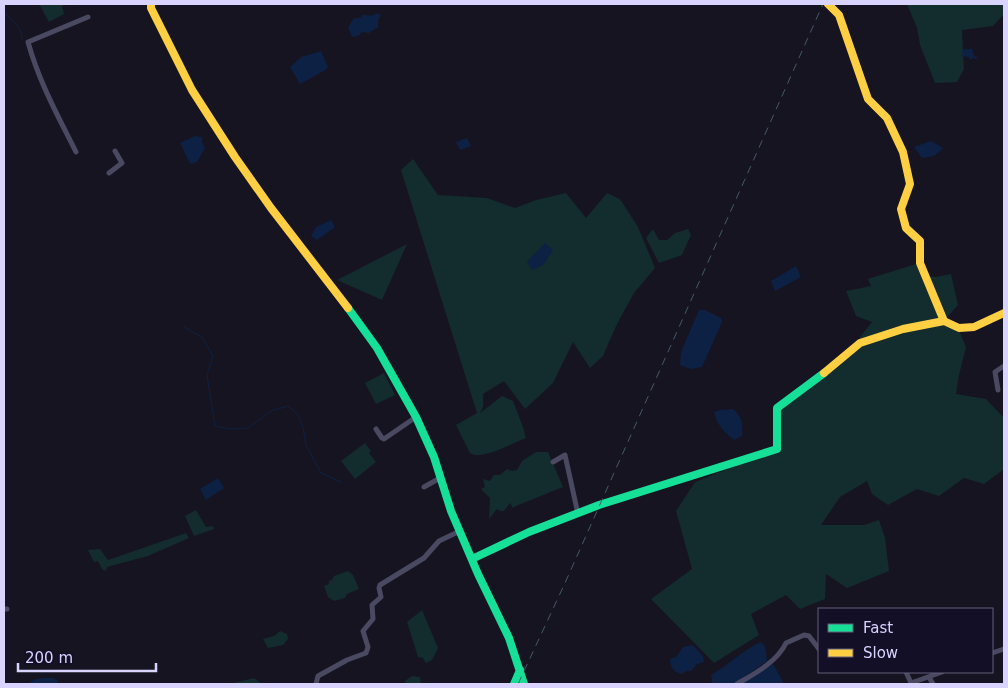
<svg xmlns="http://www.w3.org/2000/svg" width="1008" height="688" viewBox="0 0 1008 688" font-family="'DejaVu Sans',sans-serif">
<style>
.green{fill:#132c2d}
.water{fill:#0d2144}
.lines{fill:none;stroke-linecap:round;stroke-linejoin:round}
.stream{stroke:#0d2144;stroke-width:1}
.street{stroke:#4a4962;stroke-width:5}
.fast{stroke:#16e098;stroke-width:8}
.slow{stroke:#ffcf43;stroke-width:8}
.rail{stroke:#43596b;stroke-width:1;stroke-dasharray:8 6;stroke-linecap:butt}
</style>
<rect width="100%" height="100%" fill="#161421"/>
<path class="green" d="M39,4h31l-8,2 2,8 -15,8z
M907,4h97v10l-11,12 -31,4 2,39 -7,13 -22,1 -15,-38 -3,-17z
M413,159l25,36 49,3 28,10 21,-8 30,-7 20,25 21,-25 13,6 18,28 17,41 -21,25 -17,31 -14,32 -13,12 -17,-26 -20,41 -28,26 -21,-28 -21,13v13l-3,6 22,-17 11,5 10,26 3,11c-14,5 -43,23 -56,15l-14,-28 21,-12 -76,-243z
M653,229l6,11h8l8,-7 13,-4 3,6 -9,20 -23,8 -13,-25z
M407,244l-25,56 -45,-20z
M916,264l6,12 14,1 15,-3 7,31 -14,16 14,7 8,19 -7,28 -3,19 30,5 18,19v51l-20,15 -20,-6 -25,18 -22,-7 -29,16 -16,-11 -5,-13 -27,16 -19,28h43l15,-5 6,18 4,33 -42,17 -21,-14 -1,25 -25,10 -14,-14 -35,19 8,21 -45,28 -63,-64 41,-30 -16,-58 19,-29 82,-33v-41l83,-65v-6l12,-15 -16,-6 -10,-25 25,-5 -3,-7z
M384,373l11,22 -19,9 -11,-21z
M365,443l6,8 -2,2 7,9 -21,17 -14,-18z
M536,452h12l15,35 -47,19 -3,2 -3,-5 -6,8h-4l-3,-2 -8,10 1,-21 -9,-9 4,-2 -2,-8 7,2 4,-6h6l7,-6 5,2 5,-1 5,-9z
M196,510l10,17 7,-1 1,3 -20,7 -9,-20z
M186,533l3,5 -41,18 -41,11 -1,4 -4,-2 -4,-8 -4,1 -6,-12 12,-1 8,11z
M348,571l5,4 6,14 -12,5 -2,4 -11,3 -6,-4 -4,-11 5,-2v-4l2,1 3,-5z
M422,610l16,38 -6,12 -6,3 -3,-5 -5,-1 -11,-35z
M280,631l7,3 1,5 -5,6 -15,3 -5,-9 11,-3z
M412,676l8,1 1,7h-15l-1,-3z
M254,678l8,6h-32z"/>
<path class="water" d="M377,13l4,2 -3,5v7l-9,6 -7,-1 -4,4 -6,1 -4,-10 6,-9h6l3,-4c6,2 9,3 14,-1z
M965,49h7l2,7 4,2 -2,1 -3,-1 -3,2 -1,-3 -8,-1 2,-2 -1,-4z
M321,51l7,16 -4,4 -24,13 -10,-17 11,-10z
M195,136l7,1v5l3,6 -8,14 -7,2 -10,-21z
M467,138l4,8 -11,4 -4,-8z
M931,141l12,7 -9,8 -12,2 -8,-11z
M331,220l4,7 -18,13 -6,-4 5,-9z
M545,243l8,7 -10,15 -11,5 -5,-8z
M796,266l5,11 -26,14 -4,-10z
M699,310h6l16,8 1,4 -20,45 -11,2 -11,-4 1,-13z
M733,409c9,7 10,16 9,27l-8,4c-10,-8 -17,-15 -20,-28l7,-2z
M218,478l6,10 -18,12 -6,-11z
M761,642l4,4 2,15 -32,23h-26l3,-2 -1,-7c18,-10 31,-25 50,-33z
M693,645l10,11 1,6 -7,2 -6,7h-4l-6,3c-8,-2 -11,-8 -11,-15l6,-2 7,-10z
M773,664l11,20h-43z
M44,678h9l5,3 -1,3h-30l9,-5z"/>
<g class="lines">
<path class="stream" d="M4,13c10,9 18,13 18,27
M184,327l18,10 11,19 -6,19 8,51 16,3 17,-1 23,-17 17,-5 10,9 5,12 3,18 15,28 20,9"/>
<path class="street" d="M76,152c-18,-36 -37,-70 -48,-110l60,-25
M109,173l13,-10 -7,-12
M998,390l-3,-18 9,-6
M376,429l6,9 2,1 32,-22
M553,462l12,-7 13,59
M424,487l16,-9
M4,609h3
M992,653l12,-4
M906,672l5,11 31,-11
M929,677l4,7
M316,684l2,-8 29,-16 19,-7 2,-6 -5,-16 10,-12 -1,-14 9,-8 -2,-9 1,-3 44,-27 15,-17 21,-10
M737,684c17,-10 40,-22 49,-41l18,-8 5,1 10,13"/>
<path class="fast" d="M348,308l29,40 39,69 18,40 17,54 27,63 31,64 15,46
M472,559l57,-27 70,-27 178,-56v-41l47,-35
M514,684l6,-14"/>
<path class="slow" d="M151,4v4l41,82 43,67 36,51 77,100
M828,4l11,11 29,84 19,19 16,34 7,32 -9,25 5,19 14,13v22l24,58
M824,373l36,-30 43,-14 41,-8 15,7 15,-1 30,-14"/>
<path class="rail" d="M518,684l47,-101 258,-579"/>
</g>
<rect width="1008" height="688" fill="none" stroke="#d9d4ff" stroke-width="10"/>
<rect x="818" y="608" width="175" height="65" fill="#130f26" stroke="#625e7d"/>
<rect x="828" y="624" width="25" height="8" fill="#16e098" stroke="#625e7d"/>
<text x="863" y="633" font-size="15" fill="#d9d4ff">Fast</text>
<rect x="828" y="649" width="25" height="8" fill="#ffcf43" stroke="#625e7d"/>
<text x="863" y="658" font-size="15" fill="#d9d4ff">Slow</text>
<path d="M18 663v8h138v-8" fill="none" stroke="#d9d4ff" stroke-width="2.5"/>
<text x="25" y="663" font-size="15" fill="#d9d4ff" stroke="#130f26" stroke-width="4" paint-order="stroke">200 m</text>
</svg>
